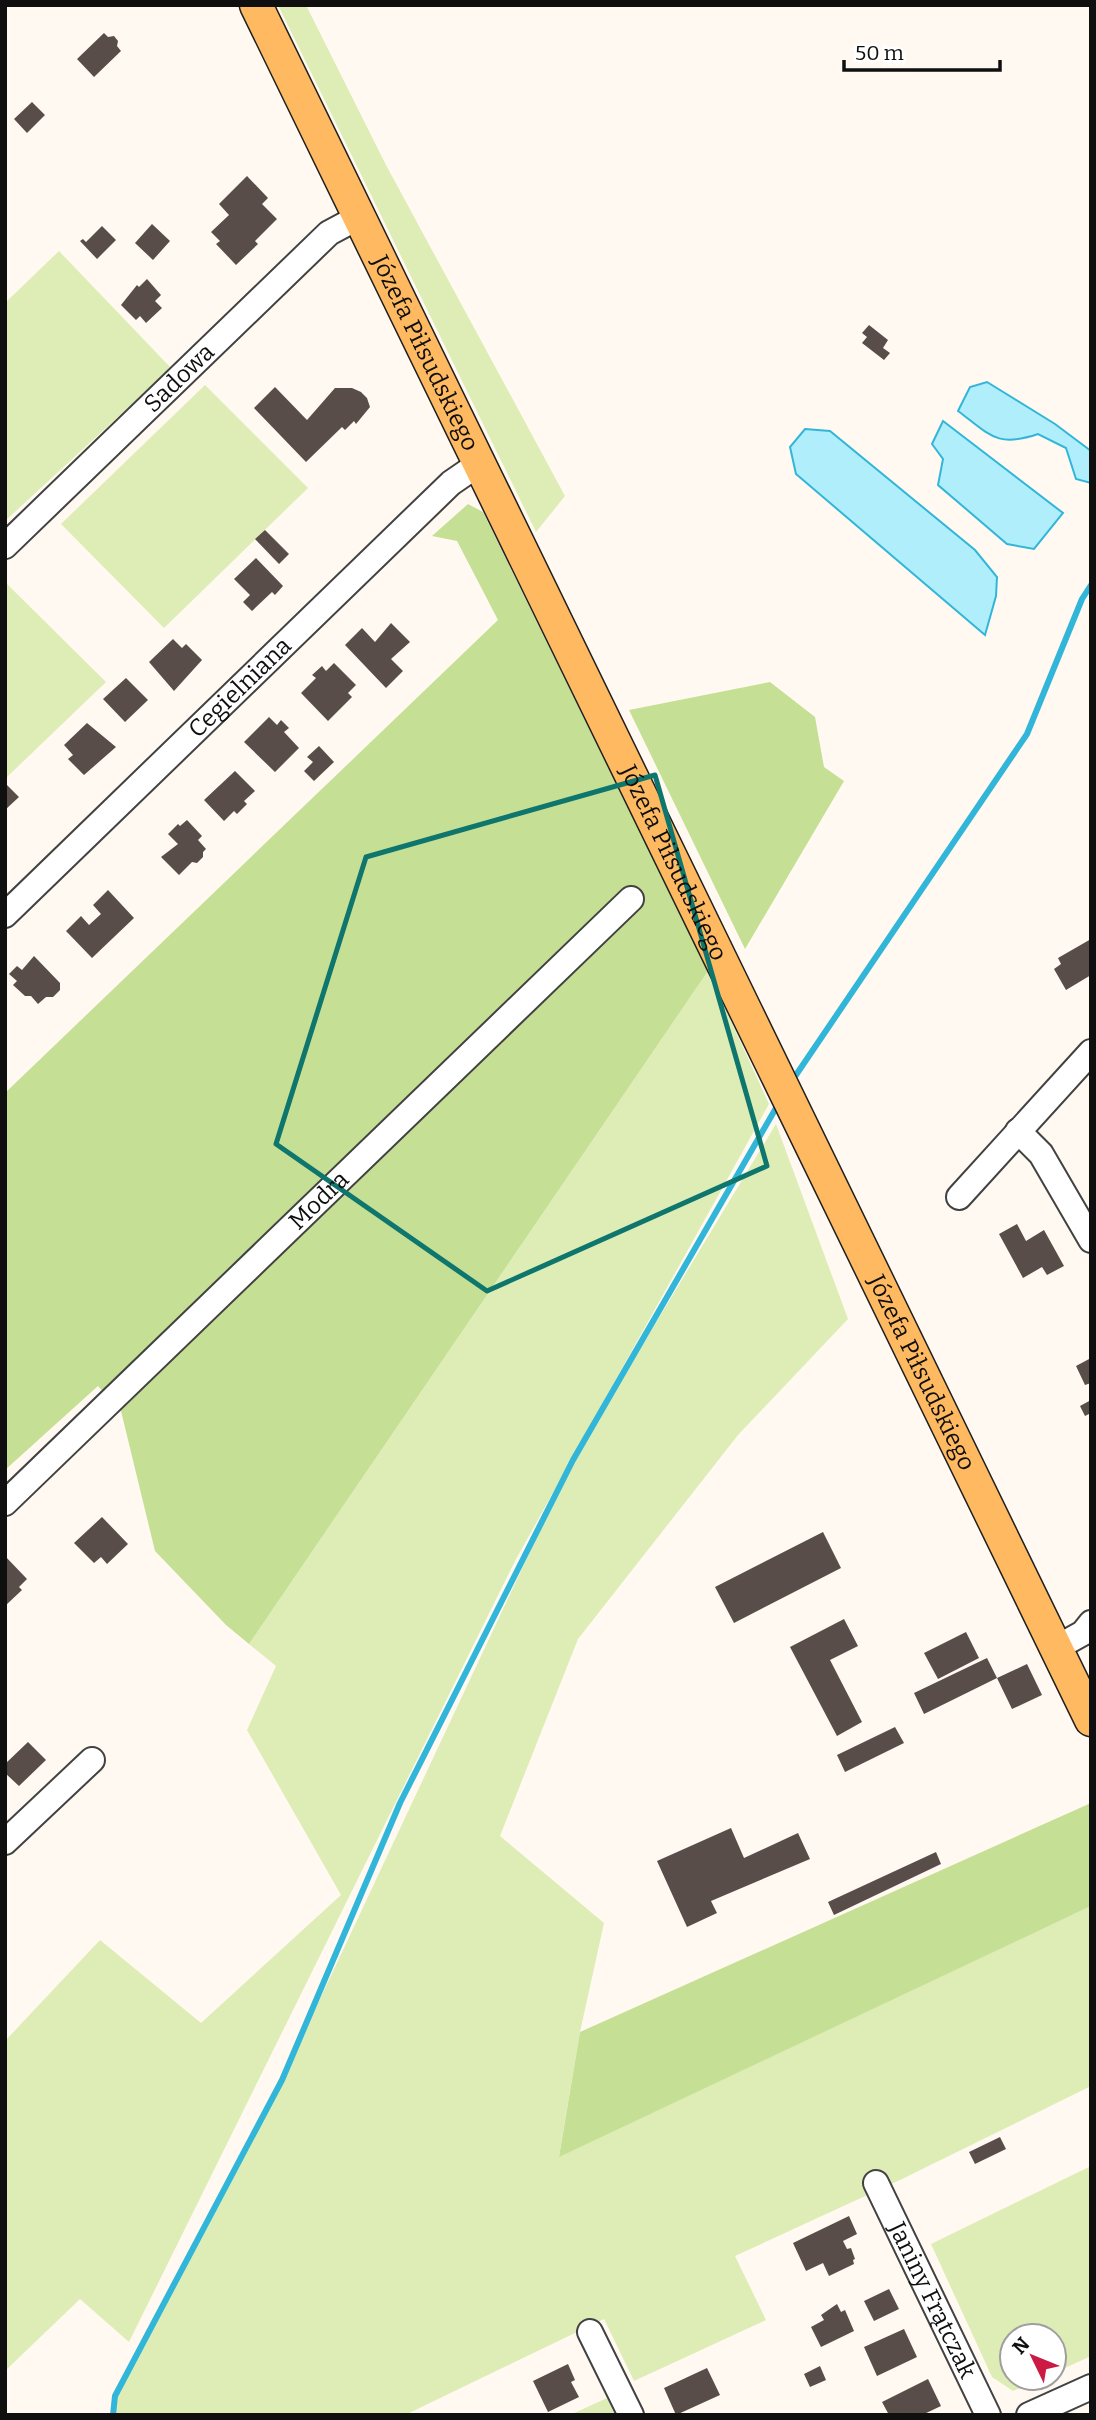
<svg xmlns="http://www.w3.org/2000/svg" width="1096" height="2420" viewBox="0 0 1096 2420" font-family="Bitter,serif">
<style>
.green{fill:#deedb6}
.forest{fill:#c5e094}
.water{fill:#b1eefb;stroke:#31b6d9;stroke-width:2}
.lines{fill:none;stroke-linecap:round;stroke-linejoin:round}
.stream{stroke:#31b6d9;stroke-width:6}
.building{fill:#594d4a}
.minor-casing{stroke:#424242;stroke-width:28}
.major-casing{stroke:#202020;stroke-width:35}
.minor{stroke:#fff;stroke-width:24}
.major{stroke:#ffba61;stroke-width:32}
.marked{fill:none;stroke:#0f766e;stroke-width:5;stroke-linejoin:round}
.labels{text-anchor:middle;stroke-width:7;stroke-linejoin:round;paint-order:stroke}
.street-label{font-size:24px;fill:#0f0f0f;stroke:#fff}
</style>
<rect width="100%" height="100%" fill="#fff9f1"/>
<path class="green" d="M278,5h28l80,160 179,331 -29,36z
M59,251l112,117 -166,153v-218z
M205,385l103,103 -144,140 -103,-104z
M5,582l101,100 -99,95 -2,-2z
M708,971l61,133 -254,457 -386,781 -49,-43 -75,72v-330l95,-101 101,83 140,-128 -94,-165 29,-64 -27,-22z
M776,1124l72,195 -110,116 -160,204 -78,197 104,87 -24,109 -21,124 532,-250v180l-191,94 -165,76 31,64 -132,61 -30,-62 -199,96h-291l1,-19 167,-316 291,-620z
M1091,2166v190l-37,17v-37h-42v42h30l-29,13 -21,-14 -61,-133z
M607,2398l8,17h-45z"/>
<path class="forest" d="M468,504l15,8 225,459 -459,673 -23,-19 -71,-74 -34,-140 -23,-25 -93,84v-377l493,-473 -41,-79 -25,-5z
M770,682l45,35 9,50 20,14 -99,168 -116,-239z
M1091,1803v103l-532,251 21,-125z"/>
<path class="water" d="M987,382l68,42 36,27v32l-15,-4 -10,-31 -28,-14c-41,14 -48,1 -80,-23l12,-24z
M943,421l120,92 -29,36 -27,-5 -69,-59 5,-26 -11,-15z
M805,429l25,2 145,119 22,27 -1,19 -11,39 -189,-161 -6,-27z"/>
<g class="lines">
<path class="stream" d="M796,1075l231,-341 55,-135 9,-14
M113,2415l2,-19 167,-316 118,-277 173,-343 203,-352"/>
</g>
<path class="building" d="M104,33l4,4 6,-1 4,5 -1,5 4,5 -27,26 -17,-18z
M32,102l13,13 -18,18 -13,-14z
M247,176l21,22 -6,6 15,15 -22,22 3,3 -22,21 -20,-21 4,-3 -9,-9 18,-17 -10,-11z
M152,224l18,17 -17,19 -18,-17z
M102,226l14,14 -19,19 -17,-18 3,-2 3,3z
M147,279l14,16 -6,6 7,7 -16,15 -6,-7 -4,4 -15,-15 16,-20 2,2z
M869,325l19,15 -5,8 7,5 -6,7 -22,-17 5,-6 -5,-4z
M275,387l32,33 28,-32h17l9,4 6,6 3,9 -14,17 -2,-3 -9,9 -3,-3 -36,35 -52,-54z
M265,530l24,24 -10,10 -24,-25z
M256,558l27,28 -8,9 -3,-3 -20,19 -9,-9 7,-7 -16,-16z
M391,623l19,19 -19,17 12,12 -17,17 -41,-43 17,-17 13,14z
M173,639l9,9 4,-4 16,16 -28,31 -25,-29z
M334,663l22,22 -8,8 4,4 -24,24 -27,-28 15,-15 -4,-3 10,-9 4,5z
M126,678l22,22 -23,22 -22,-23z
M269,717l8,8 4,-5 8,8 -5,4 15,16 -24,24 -31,-30z
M87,723l29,24 -32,28 -16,-16 5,-4 -9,-10z
M319,746l15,16 -20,19 -10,-10 9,-9 -6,-5z
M235,771l20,20 -11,10 3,3 -10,10 -3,-3 -10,10 -20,-21z
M5,783l14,14 -14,13z
M187,820l15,16 -4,4 8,9 -3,3v5l-6,6 -5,-1 -13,13 -18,-18 17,-13 -10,-10 10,-10 2,2z
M108,890l26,28 -42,40 -26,-27 15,-15 8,9 12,-11 -8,-9z
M1091,939v36l-25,15 -12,-21 7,-5 -3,-6z
M34,956l26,27v7l-7,7h-7l-8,7 -7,-8h-6l-12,-11 4,-4 -8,-7 8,-8 5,4z
M1017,1224l9,17 18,-11 20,36 -17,9 -5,-8 -19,11 -24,-44z
M1091,1358v25l-6,2 -9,-19z
M1091,1400v13l-6,3 -5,-10z
M102,1517l26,27 -21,20 -6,-7 -7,6 -20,-20z
M823,1532l18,36 -107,55 -19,-36z
M5,1556l22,23 -8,8 3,3 -17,16z
M844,1619l14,27 -28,14 32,62 -25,14 -47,-89z
M966,1632l13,26 -41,21 -14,-26z
M987,1658l10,20 -73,36 -10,-21z
M1027,1664l15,31 -30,14 -15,-31z
M895,1727l9,16 -59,29 -8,-17z
M28,1742l18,18 -27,26 -14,-13v-9z
M731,1828l13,30 54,-25 12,26 -99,42 6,12 -30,14 -30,-66z
M936,1852l5,12 -107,51 -6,-13z
M1000,2137l6,12 -31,15 -6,-12z
M849,2216l8,18 -14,7 4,8 4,-1 4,11 -2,1 1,4 -25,12 -6,-13 -17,8 -13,-28z
M889,2289l10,20 -25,12 -10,-20z
M837,2304l4,8 4,-2 9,21 -33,16 -10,-20 13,-7 -3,-5z
M904,2329l13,28 -40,19 -13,-29z
M568,2364l7,16 -4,2 8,15 -31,15 -15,-31z
M820,2366l6,14 -16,7 -6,-13z
M707,2368l13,27 -44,20 -12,-27z
M928,2379l13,27 -19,9h-33l-7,-13z"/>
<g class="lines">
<g class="minor-casing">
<g id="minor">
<path id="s1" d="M5,546l324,-313 30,-16"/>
<path id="s2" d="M5,915l446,-432 16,-11 14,-5"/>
<path d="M1018,1131l23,23 50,86"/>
<path d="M959,1197l132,-145"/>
<path id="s3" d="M5,1503l626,-604"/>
<path d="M1056,1648l27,-15 8,-10"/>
<path d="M5,1842l87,-82"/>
<path id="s4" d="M876,2183l112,232"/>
<path d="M590,2332l41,83"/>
<path d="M1029,2415l62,-28"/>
</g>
</g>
<g class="major-casing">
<g id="major">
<path id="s5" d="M256,5l835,1715"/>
</g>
</g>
<use href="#minor" class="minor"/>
<use href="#major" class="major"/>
</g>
<path class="marked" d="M655,775l112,391 -280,125 -211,-147 90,-287z"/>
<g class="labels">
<g class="street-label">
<text dy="8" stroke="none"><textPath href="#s5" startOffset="387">Józefa Piłsudskiego</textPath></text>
<text dy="8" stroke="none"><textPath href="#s1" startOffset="242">Sadowa</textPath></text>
<text dy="8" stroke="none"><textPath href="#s2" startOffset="327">Cegielniana</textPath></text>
<text dy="8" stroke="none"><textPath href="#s5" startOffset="954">Józefa Piłsudskiego</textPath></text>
<text dy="8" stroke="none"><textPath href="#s3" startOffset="436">Modra</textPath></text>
<text dy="8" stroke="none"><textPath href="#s5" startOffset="1521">Józefa Piłsudskiego</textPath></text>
<text dy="8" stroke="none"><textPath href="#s4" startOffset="130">Janiny Frątczak</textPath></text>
</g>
</g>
<rect width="1096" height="2420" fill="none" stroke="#0f0f0f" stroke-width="14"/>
<g transform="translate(1033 2357) rotate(313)"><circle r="33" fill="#ffffff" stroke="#9f9f9f" stroke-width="2"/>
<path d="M0-5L12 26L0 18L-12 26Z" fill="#cc1a45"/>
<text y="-10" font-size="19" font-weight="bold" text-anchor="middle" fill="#0f0f0f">N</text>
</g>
<path d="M844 60v10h156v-10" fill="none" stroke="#0f0f0f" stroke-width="3.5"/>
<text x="855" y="60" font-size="21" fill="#0f0f0f" stroke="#ffffff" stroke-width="5" paint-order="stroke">50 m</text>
</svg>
